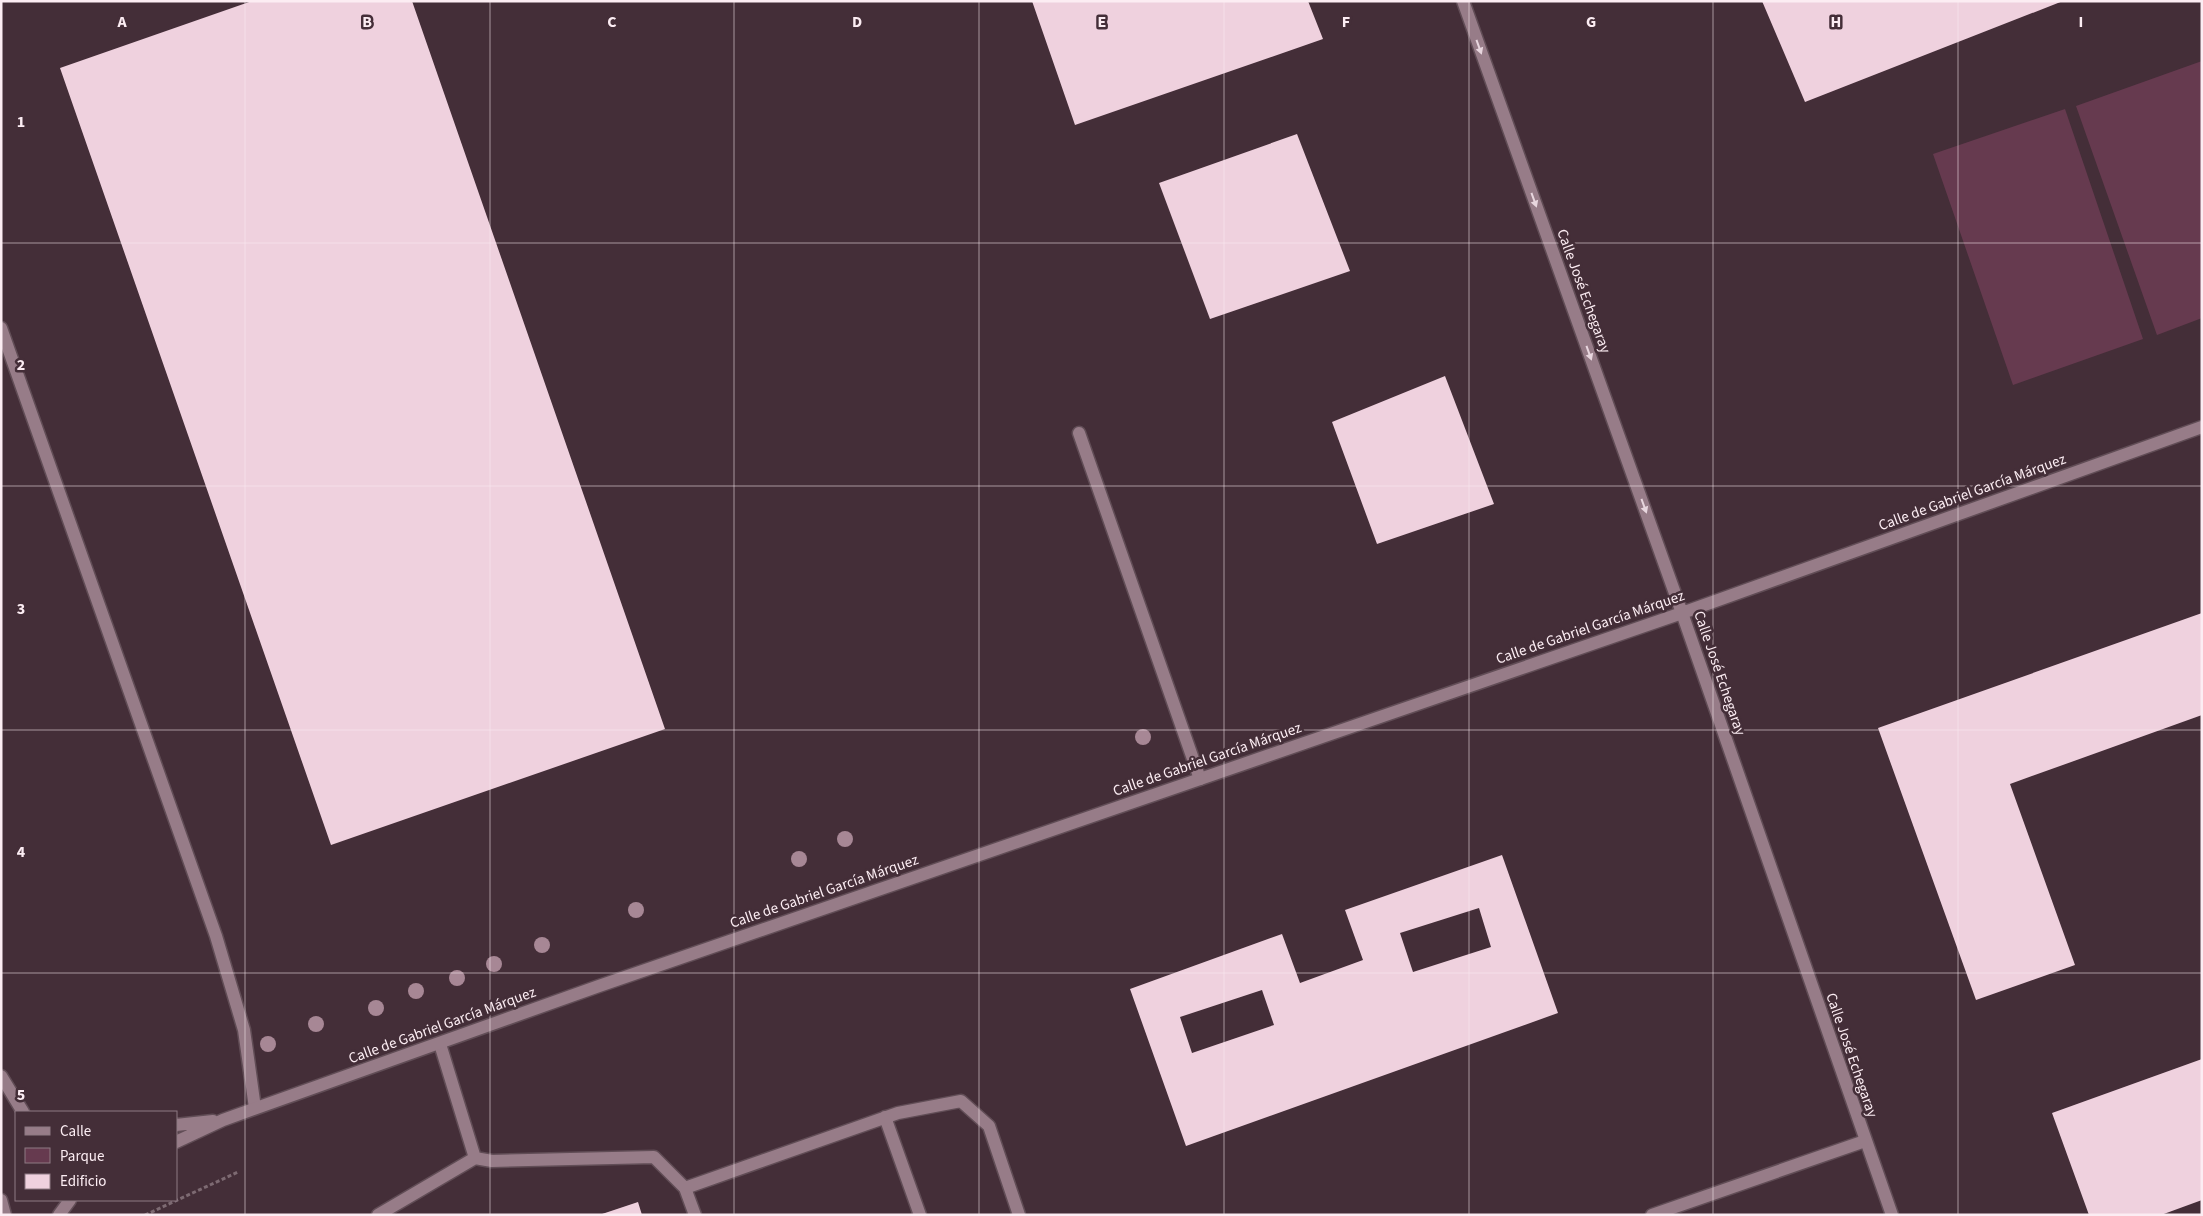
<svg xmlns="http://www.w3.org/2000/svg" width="2203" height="1216" viewBox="0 0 2203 1216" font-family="'Source Sans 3',sans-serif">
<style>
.green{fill:#663a4f}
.building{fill:#efd1de;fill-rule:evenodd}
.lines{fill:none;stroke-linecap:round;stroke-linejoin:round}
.lane-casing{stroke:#614d56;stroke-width:15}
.street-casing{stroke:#614d56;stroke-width:15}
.path{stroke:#7d6a72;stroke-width:3;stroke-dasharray:4 2.5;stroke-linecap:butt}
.lane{stroke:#977c88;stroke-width:12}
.street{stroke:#977c88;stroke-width:12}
.tree{fill:#a78795}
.oneway{fill:#e8d6de}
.grid{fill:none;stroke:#fcedf3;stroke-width:1;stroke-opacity:0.55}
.labels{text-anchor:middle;stroke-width:5;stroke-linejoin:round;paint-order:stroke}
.street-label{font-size:15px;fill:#fcedf3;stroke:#442e38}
.grid-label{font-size:16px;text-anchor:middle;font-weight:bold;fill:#fcedf3;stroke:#442e38;stroke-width:5;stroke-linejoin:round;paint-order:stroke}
</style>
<rect width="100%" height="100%" fill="#442e38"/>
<path class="green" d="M2202,61v257l-45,17 -81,-229z
M2065,109l78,230 -130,46 -80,-231z"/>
<path class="building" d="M252,1h160l253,728 -334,116 -271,-777z
M1032,1h276l15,38 -248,86z
M1762,1h301l-258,101z
M1297,134l53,137 -140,48 -51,-136z
M1445,376l49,128 -117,40 -45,-122z
M2202,613v102l-192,69 65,181 -99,35 -98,-272z
M1502,855l56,158 -372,133 -56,-157 152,-55 18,49 63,-23 -18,-50zM1479,908l12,39 -78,25 -13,-39zM1262,990l12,35 -82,28 -12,-36z
M2202,1059v141l-41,15h-72l-37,-102z
M638,1202l4,13h-39l-1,-1z"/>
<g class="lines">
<g class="lane-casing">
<path id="lane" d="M1,328l215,608 28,94 11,78
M1079,433l121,346
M440,1044l35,114
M885,1117l35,98
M685,1188l10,27
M378,1215l97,-57 17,3 162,-4 31,31 213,-75 63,-12 28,25 30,89
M1652,1215l213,-74"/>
</g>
<g class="street-casing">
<path id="street" d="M1463,1l219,612 210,602
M1,1076l22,36
M176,1125l37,-4
M176,1142l47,-22 376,-134 1083,-373 520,-186
M1,1200l4,15
M59,1215l11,-15"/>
</g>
<path class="path" d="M145,1215l93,-43"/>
<use href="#lane" class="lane"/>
<use href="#street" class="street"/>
</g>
<g class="tree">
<circle cx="1143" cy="737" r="8"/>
<circle cx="845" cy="839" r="8"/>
<circle cx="799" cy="859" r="8"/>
<circle cx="636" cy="910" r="8"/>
<circle cx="542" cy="945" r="8"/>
<circle cx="494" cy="964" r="8"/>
<circle cx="457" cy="978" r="8"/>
<circle cx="416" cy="991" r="8"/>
<circle cx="376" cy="1008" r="8"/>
<circle cx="316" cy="1024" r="8"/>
<circle cx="268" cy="1044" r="8"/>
</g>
<defs><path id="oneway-solid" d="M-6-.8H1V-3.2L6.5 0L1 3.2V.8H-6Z" transform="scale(1.25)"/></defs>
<g class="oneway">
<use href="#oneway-solid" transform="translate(1479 47) rotate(70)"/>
<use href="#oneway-solid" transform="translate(1534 200) rotate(70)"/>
<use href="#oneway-solid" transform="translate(1589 353) rotate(70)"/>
<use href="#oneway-solid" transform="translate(1644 506) rotate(70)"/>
</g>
<path class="grid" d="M245,1v1214M490,1v1214M734,1v1214M979,1v1214M1224,1v1214M1469,1v1214M1713,1v1214M1958,1v1214M1,243h2201M1,486h2201M1,730h2201M1,973h2201"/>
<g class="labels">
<g class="street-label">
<text transform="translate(1584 291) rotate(70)" y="5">Calle José Echegaray</text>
<text transform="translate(1972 492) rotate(-20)" y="5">Calle de Gabriel García Márquez</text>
<text transform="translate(1590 627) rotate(-19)" y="5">Calle de Gabriel García Márquez</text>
<text transform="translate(1720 673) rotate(71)" y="5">Calle José Echegaray</text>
<text transform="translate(1207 759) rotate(-19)" y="5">Calle de Gabriel García Márquez</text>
<text transform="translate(824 891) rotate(-19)" y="5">Calle de Gabriel García Márquez</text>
<text transform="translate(442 1025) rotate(-20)" y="5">Calle de Gabriel García Márquez</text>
<text transform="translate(1852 1055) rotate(71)" y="5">Calle José Echegaray</text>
</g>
</g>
<g class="grid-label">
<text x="122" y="27">A</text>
<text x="367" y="27">B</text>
<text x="612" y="27">C</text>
<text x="857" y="27">D</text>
<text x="1102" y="27">E</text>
<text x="1346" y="27">F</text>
<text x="1591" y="27">G</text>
<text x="1836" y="27">H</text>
<text x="2081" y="27">I</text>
<text x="21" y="127">1</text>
<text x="21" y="370">2</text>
<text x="21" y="614">3</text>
<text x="21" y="857">4</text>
<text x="21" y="1100">5</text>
</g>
<rect width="2203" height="1216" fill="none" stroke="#fcedf3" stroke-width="5"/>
<rect x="15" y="1111" width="162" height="90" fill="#442e38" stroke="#8e7a83"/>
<rect x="25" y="1127" width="25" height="8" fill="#977c88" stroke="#8e7a83"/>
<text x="60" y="1136" font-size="15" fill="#fcedf3">Calle</text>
<rect x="25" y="1148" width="25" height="15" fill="#663a4f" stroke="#8e7a83"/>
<text x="60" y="1161" font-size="15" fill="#fcedf3">Parque</text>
<rect x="25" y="1174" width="25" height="15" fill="#efd1de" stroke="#8e7a83"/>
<text x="60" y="1186" font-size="15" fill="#fcedf3">Edificio</text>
</svg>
